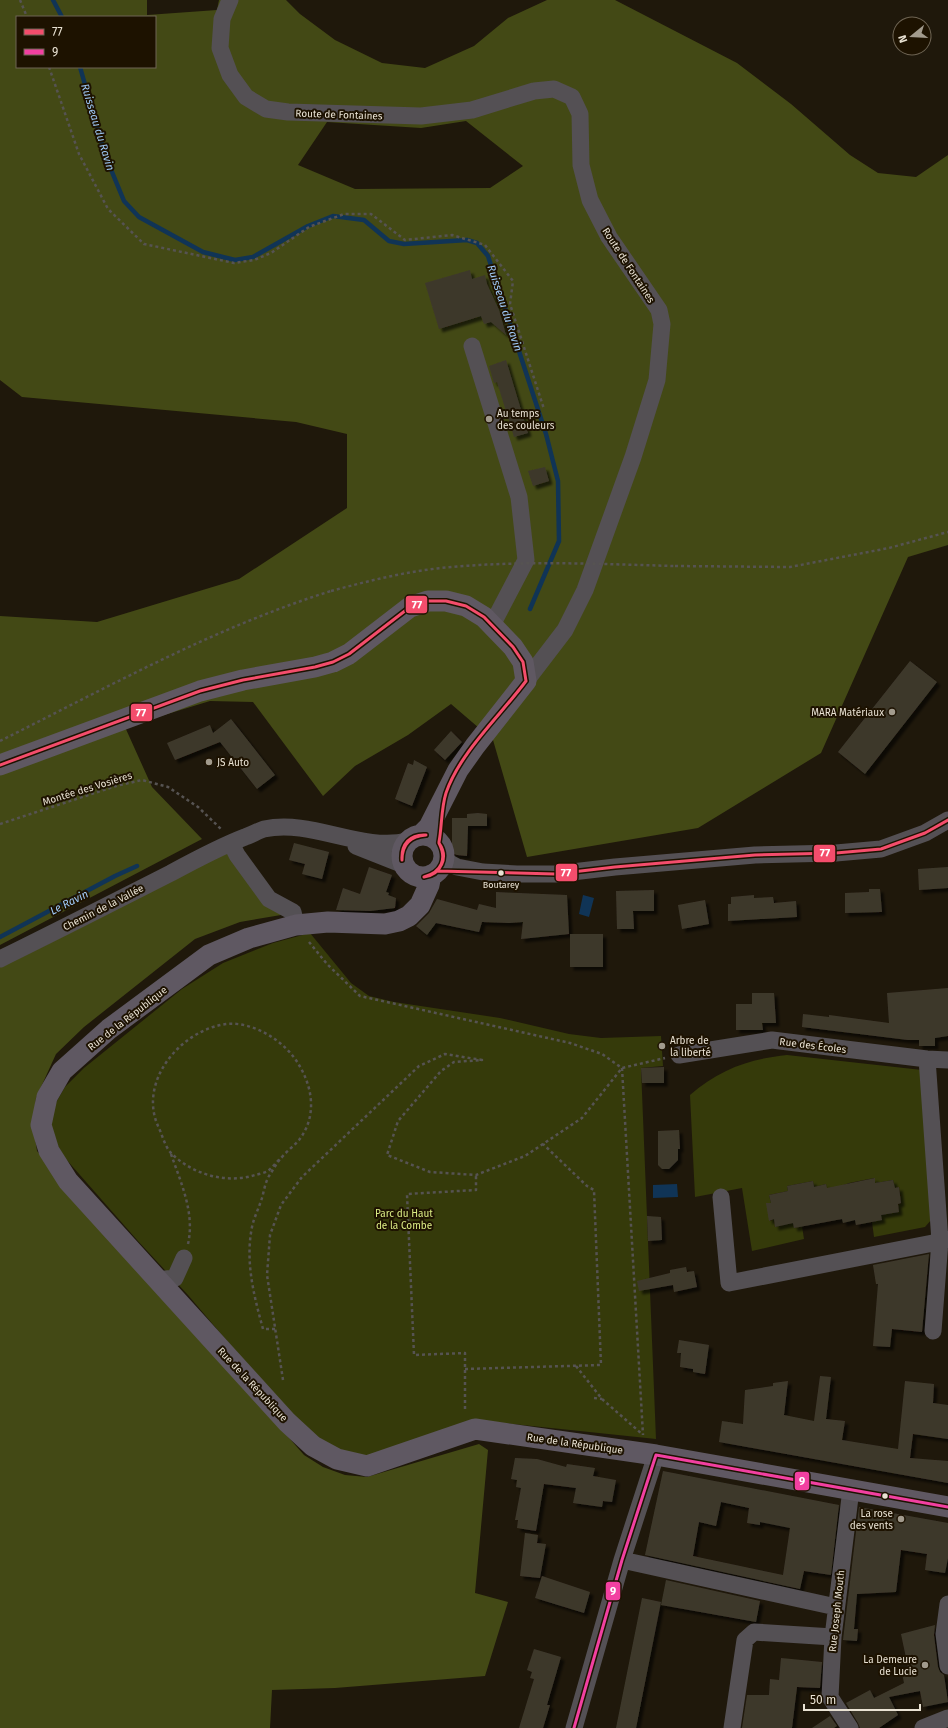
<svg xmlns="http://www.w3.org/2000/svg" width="948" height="1728" viewBox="0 0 948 1728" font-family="'Fira Sans',sans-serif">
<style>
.green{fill:#353a0a}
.forest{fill:#434915;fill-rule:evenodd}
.water{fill:#103456}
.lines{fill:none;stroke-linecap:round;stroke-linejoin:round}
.stream{stroke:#103456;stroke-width:4.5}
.building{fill:#3e382c;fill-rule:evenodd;filter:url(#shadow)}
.path{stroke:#565352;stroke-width:2.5;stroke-dasharray:3 3;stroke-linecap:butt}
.minor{stroke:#545054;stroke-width:17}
.major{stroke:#5f5862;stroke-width:21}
.path-bridge{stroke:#565352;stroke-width:2.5;stroke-dasharray:3 3;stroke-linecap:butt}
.bus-1-casing{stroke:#1d1200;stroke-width:6}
.bus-2-casing{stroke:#1d1200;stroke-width:6}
.bus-1{stroke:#f44d6c;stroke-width:3}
.bus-2{stroke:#f240a1;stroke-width:3}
.poi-dot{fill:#a29b8d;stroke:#1d1200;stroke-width:1.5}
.bus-dot{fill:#e9e2d3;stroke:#1d1200;stroke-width:1.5}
.labels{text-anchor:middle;stroke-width:4;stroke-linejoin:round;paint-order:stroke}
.bus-label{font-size:9px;fill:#e9e2d3;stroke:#1d1200}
.street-label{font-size:10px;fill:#e9e2d3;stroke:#1d1200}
.poi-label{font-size:10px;fill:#e9e2d3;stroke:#1d1200;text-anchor:start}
.park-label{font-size:10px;fill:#dced84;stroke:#1d1200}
.water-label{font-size:11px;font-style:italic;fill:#9fc9f6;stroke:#1d1200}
.line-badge{stroke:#1d1200;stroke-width:1.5}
.badge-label{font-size:11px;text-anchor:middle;font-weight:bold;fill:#fff}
</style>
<defs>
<filter id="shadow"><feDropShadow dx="3.5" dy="3.5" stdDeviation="1" flood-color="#0009"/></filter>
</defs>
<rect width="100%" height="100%" fill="#1f180b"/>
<path class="green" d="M310,933l41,50 18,13 25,6 106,16 69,16 32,4 60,-2 2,30 -22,2 15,371 -181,-19 -110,37 -33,-8 -43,-35 -101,-119 -50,-54 -73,-83 -10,-17 -5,-15 4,-20 11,-19 19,-19 98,-79 41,-26 50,-20z
M787,1055l135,15 10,149 -7,8 -51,10 -2,-15 10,-2 -1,-5 18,-3 -1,-8 3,-1 -2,-16 -4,1 -2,-8 -18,3 -1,-5 -25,5 -22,8 -1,-7 -12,3 -1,-6 -26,5 1,5 -19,4 2,8h-4l3,18 4,-2 1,8 18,-4 1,5 8,-2 2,13 -52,12 -10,-63 -47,9 -5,-102c30,-26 59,-36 97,-40z"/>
<path class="forest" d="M0,0h147v15l70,-5 2,-10h67l14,14 35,26 47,23 43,5 49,-22 34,-28 39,-18h68l122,63 54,41 59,51 28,18 38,4 32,-22v390l-40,12 -87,196 -123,75 -171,29 -34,-117 -42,-36 -43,31 -53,31 -32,30 -70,-94 -43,-1 -85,26 27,60 50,52 -202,106v-329l97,6 142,-43 108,-71v-74l-51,-12 -274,-25 -22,-17zM17,17h138v50h-138zM466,121l57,45 -33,22 -135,1 -57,-24 29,-43 94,6z
M226,850l61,64 -47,8 -45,17 -111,88 -28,27 -20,44 -3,27 4,26 267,304 19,12 22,8 22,2 112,-33 9,6 -13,143 33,9 -23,74 -150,12 -63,2 -2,38h-270v-767z"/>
<path class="water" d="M583,895l11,3 -5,19 -10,-3z
M677,1184l1,13 -25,1v-13z"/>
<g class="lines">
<path class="stream" d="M53,0l9,17
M80,67l25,88 19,46 15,16 64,35 32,8 18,-3 55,-31 25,-10 31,4 25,21 15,3 63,-4 10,3 11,13 58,178 12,47 1,60 -29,68
M0,937l115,-61 22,-10"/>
</g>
<path class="building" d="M470,270l2,9 13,-4 2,9 12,26 7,25 -15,-13 -7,2 -3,-8 -42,13 -14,-46z
M506,360l22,73 -14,4 -17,-55 -3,1 -5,-17z
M545,467l4,14 -16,5 -5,-15z
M910,661l27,21 -72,92 -27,-22z
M231,719l44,56 -18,14 -37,-47 -45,18 -8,-17 43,-18 3,8z
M451,731l11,11 -17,18 -11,-10z
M414,760l13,7 -15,39 -17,-7 13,-36 5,2z
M478,813l9,1v12h-19l-1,30 -10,-1 -5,-2v-35h15v-4z
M294,843l35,9 -7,27 -20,-5 3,-10 -16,-4z
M369,867l23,8 -6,17 3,1 -1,2 8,3 -1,10 -25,3 -34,-1 7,-22 17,6z
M948,867v21l-29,2 -1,-21z
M869,889h11l2,23 -37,1v-20l24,-1z
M654,890v21h-21l1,18h-17l-1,-38z
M496,892l71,3 2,39 -48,5 2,-17 -14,1 -27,-1 -3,10 -43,-9 -9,12 -11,-9 13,-13 8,-14 40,11 2,-6 17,4z
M754,895v3l19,-1 1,6 22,-2 1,16 -69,4v-17h3v-7z
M705,900l4,24 -27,5 -4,-24z
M570,934h33v33h-33z
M948,988v48l-13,2v8h-16v-6h-11l-106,-13 1,-13 26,3v-2l60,8 -2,-30z
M752,993h22l2,30h-14l1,7h-27v-26h16z
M664,1067v16h-22l-1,-15z
M679,1130l1,19h-2v11l-9,9h-7l-4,-4v-34z
M875,1178v5l18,-3 2,8 4,-1 2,16 -3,1 1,8 -18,3 1,5 -26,5 -1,-5 -12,3 -1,-4 -48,9 -1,-5 -18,4 -1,-8 -5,2 -3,-18h5l-2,-8 19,-4 -1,-5 26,-5 1,6 12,-3 1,4z
M647,1216l14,1 1,23 -14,1z
M929,1254l-7,78 -30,-3 -2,18 -17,-1 5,-62h-2l-3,-19z
M686,1267l1,5 7,-1 3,16 -23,5 -1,-7 -34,6 -2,-10 33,-8v-3z
M679,1340l30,5 -4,29 -12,-2v-3l-13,-2 1,-14h-4z
M820,1376l11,1 -5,42 19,2 -3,19 56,9 7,-68 29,3 -1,19 15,2v34l-35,-5 -3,24 38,3v22l-229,-41 3,-21 21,3 2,-34 28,-4v-3l15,-2 -4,34 30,6z
M515,1458l22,1 29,8 1,-3 28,4 -2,8 23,4 -4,22 -9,-1 -1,6 -29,-4 3,-15 -32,-4 -8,47 -19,-3 1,-8h-3l6,-32 -5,-1 1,-7 -6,-1z
M663,1471l176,34 -8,70 -27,-4 -4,18 -155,-34zM721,1502l28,6 -2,15 13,2v-3l30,6 -7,47 -90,-19 6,-34 17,4z
M859,1507l89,16v35l-3,15 -20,-3 2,-16 -26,-4 -5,42 -39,2 -3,35h4l-1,12 -14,-1z
M525,1533l13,2 -1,8 9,1 -6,34 -20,-2z
M542,1576l48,16 -6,21 -49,-15z
M666,1580l94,21 -4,21 -95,-17z
M642,1598l19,4 -25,126h-20z
M935,1625l-1,10 4,32 2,5 4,3 4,27 -25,5 -3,-16 -31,6 9,18 -19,13h-19l-2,-5 -12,-20 24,-13 4,8 30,-15 -2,-10 7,-1 -8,-38z
M534,1649l27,8 -14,48h3l-7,23h-24l15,-49 -4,-1 2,-6 -5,-2z
M781,1658l41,4 -2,26 -23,-1 -5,41h-50l5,-33h22l1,-16 9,1z
M830,1716l7,10 -3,2h-22z"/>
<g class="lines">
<path class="path" d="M20,0l7,17
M49,67l30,87 29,55 36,35 90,19 20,-3 17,-7 38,-26 35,-13h27l34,26 47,-5 33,10 28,36 -3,23 34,105
M675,566l115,1 99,-19 59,-16
M0,741c108,-54 216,-114 331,-150
M0,824l116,-38 26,-6 26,7 30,20 23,22
M309,942l18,22 33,32 210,47 32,11 20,14
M622,1068l21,367
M171,1154c10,29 24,59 17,90
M275,1329h-12c-9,-33 -18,-67 -11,-102 2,-10 7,-19 10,-29 2,-7 3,-15 7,-22 4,-6 8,-14 13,-19 5,-6 12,-11 17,-17 18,-23 14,-52 0,-75 -13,-23 -45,-44 -73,-41 -45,6 -88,57 -68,102 4,8 7,21 13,27 22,22 56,31 84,22 4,-1 9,-2 13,-4 5,-4 9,-10 14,-14
M576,1366l26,33 40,35
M465,1369l136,-4 -7,-175 -7,-4 -44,-42
M283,1380l-16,-105 3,-40 11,-30 21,-28 117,-111 26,-12 37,6 -28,2 -13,9 -43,50 -11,34 43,17 46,3 49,-19 57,-38 40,-50 43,-10
M594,1398l8,1
M465,1409v-56l-51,2 -7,-161 69,-4v-15"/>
<path class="minor" d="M230,0l-8,19 -2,29 10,27 16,22 20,12 22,3 133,4 51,-6 62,-19 20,-2 18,8 8,17 1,51 9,35 19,37 50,73 3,14 -5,56 -24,77 -48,133 -20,40 -39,51
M472,346l47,151 7,63 -34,65
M231,843l6,12 32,44 24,13 3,13
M356,846l48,19
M444,860l13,7 26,5 34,2h38l60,-7 140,-12 81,-2 45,-4 44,-16 23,-13
M0,959c57,-28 114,-57 171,-86 24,-13 48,-26 74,-36 6,-2 13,-6 19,-8 49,-10 96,23 144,12
M679,1055l93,-15 155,19 21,1
M927,1059l13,182 -7,90
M721,1197l8,86 219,-43
M157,1280l18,-2 9,-20
M622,1560l214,47
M948,1604l-4,30 4,32
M574,1728l48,-168 34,-105
M732,1728l13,-88 9,-8 79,5
M850,1728l-20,-31 3,-60 18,-148
M923,1728l25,-10"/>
<path class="major" d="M0,765l200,-74 43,-11 72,-13 18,-5 16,-8 61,-47 18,-6h18l20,5 18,11 29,30 10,15 3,19 -51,65 -17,24 -29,57 -7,7
M402 856a21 21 0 1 1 42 0a21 21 0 1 1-42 0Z
M431,875l-2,10 -9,20 -11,11 -10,5 -14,3 -57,-2 -32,3 -47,13 -40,17 -100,74 -47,42 -15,26 -6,28 8,26 19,30 219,241 26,24 24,13 30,7 108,-37 181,26 292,52"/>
<path class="path-bridge" d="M331,591c37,-10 73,-19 110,-23 78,-8 157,-4 234,-2"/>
<g class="bus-1-casing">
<path id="bus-1" d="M0,765l200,-74 43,-11 72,-13 18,-5 16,-8 61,-47 18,-6h18l20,5 18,11 29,30 10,15 3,19
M439,842c3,-16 2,-33 7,-49 14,-41 54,-77 80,-112
M402,860c-1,-16 8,-26 24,-25
M402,860c0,-16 9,-24 24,-25
M437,871l118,3 60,-7 140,-12 81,-2 45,-4 44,-16 23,-13
M424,877c18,-5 23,-18 15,-34
M424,877c17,-2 25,-20 15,-34"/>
</g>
<g class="bus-2-casing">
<path id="bus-2" d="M656,1455l292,52
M574,1728l48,-168 34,-105"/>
</g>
<use href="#bus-1" class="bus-1"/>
<use href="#bus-2" class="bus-2"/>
</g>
<g class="poi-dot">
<circle cx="489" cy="419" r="4"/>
<circle cx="892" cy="712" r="4"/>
<circle cx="209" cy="762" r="4"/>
<circle cx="662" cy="1046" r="4"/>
<circle cx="901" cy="1519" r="4"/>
<circle cx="925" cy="1665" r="4"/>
</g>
<g class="bus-dot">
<circle cx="501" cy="873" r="3.5"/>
<circle cx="885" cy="1496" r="3.5"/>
</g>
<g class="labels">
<g class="bus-label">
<text x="501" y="888">Boutarey</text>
</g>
<g class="street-label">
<text transform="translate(339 114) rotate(2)" y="4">Route de Fontaines</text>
<text transform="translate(629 265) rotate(57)" y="4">Route de Fontaines</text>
<text transform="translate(87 788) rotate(-17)" y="4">Montée des Vosières</text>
<text transform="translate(103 907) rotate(-27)" y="4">Chemin de la Vallée</text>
<text transform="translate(127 1018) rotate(-38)" y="4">Rue de la République</text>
<text transform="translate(813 1045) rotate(7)" y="4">Rue des Écoles</text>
<text transform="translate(253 1384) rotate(47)" y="4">Rue de la République</text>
<text transform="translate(575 1443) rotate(8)" y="4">Rue de la République</text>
<text transform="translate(836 1611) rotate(-84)" y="4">Rue Joseph Mouth</text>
</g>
<g class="poi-label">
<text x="497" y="417">Au temps<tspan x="497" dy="12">des couleurs</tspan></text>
<text x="884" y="716" text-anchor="end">MARA Matériaux</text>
<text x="217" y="766">JS Auto</text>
<text x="670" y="1044">Arbre de<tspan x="670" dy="12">la liberté</tspan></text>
<text x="893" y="1517" text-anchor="end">La rose<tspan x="893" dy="12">des vents</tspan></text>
<text x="917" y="1663" text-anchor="end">La Demeure<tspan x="917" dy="12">de Lucie</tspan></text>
</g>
<g class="park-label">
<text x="404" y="1217">Parc du Haut<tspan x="404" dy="12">de la Combe</tspan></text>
</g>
<g class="water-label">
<text transform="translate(98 127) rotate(73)" y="4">Ruisseau du Ravin</text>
<text transform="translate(505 308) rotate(72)" y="4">Ruisseau du Ravin</text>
<text transform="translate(69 902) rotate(-27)" y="4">Le Ravin</text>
</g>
</g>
<g class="line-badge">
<rect x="405" y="595" width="23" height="19" rx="4" fill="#f44d6c"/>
<rect x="130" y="703" width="23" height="19" rx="4" fill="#f44d6c"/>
<rect x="813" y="844" width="23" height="19" rx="4" fill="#f44d6c"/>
<rect x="555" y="863" width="23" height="19" rx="4" fill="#f44d6c"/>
<rect x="794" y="1471" width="16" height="20" rx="4" fill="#f240a1"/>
<rect x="605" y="1581" width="16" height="20" rx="4" fill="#f240a1"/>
</g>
<g class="badge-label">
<text x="417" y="609">77</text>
<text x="141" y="717">77</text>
<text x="825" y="857">77</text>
<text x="566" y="877">77</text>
<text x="802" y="1485">9</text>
<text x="613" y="1595">9</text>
</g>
<rect x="16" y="16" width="140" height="52" fill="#1d1200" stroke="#6f6554"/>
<rect x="24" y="29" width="20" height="6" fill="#f44d6c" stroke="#6f6554"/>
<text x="52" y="36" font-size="12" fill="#e9e2d3">77</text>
<rect x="24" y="49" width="20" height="6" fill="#f240a1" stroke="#6f6554"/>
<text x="52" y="56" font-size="12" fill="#e9e2d3">9</text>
<g transform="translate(912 36) rotate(252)"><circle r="19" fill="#1d1200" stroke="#6f6554"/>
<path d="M0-3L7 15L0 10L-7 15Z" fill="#a29b8d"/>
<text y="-6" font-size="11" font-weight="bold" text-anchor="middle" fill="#e9e2d3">N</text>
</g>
<path d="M804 1704v6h116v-6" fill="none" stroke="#e9e2d3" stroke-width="2"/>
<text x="810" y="1704" font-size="12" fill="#e9e2d3" stroke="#1d1200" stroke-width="3" paint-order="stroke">50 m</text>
</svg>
